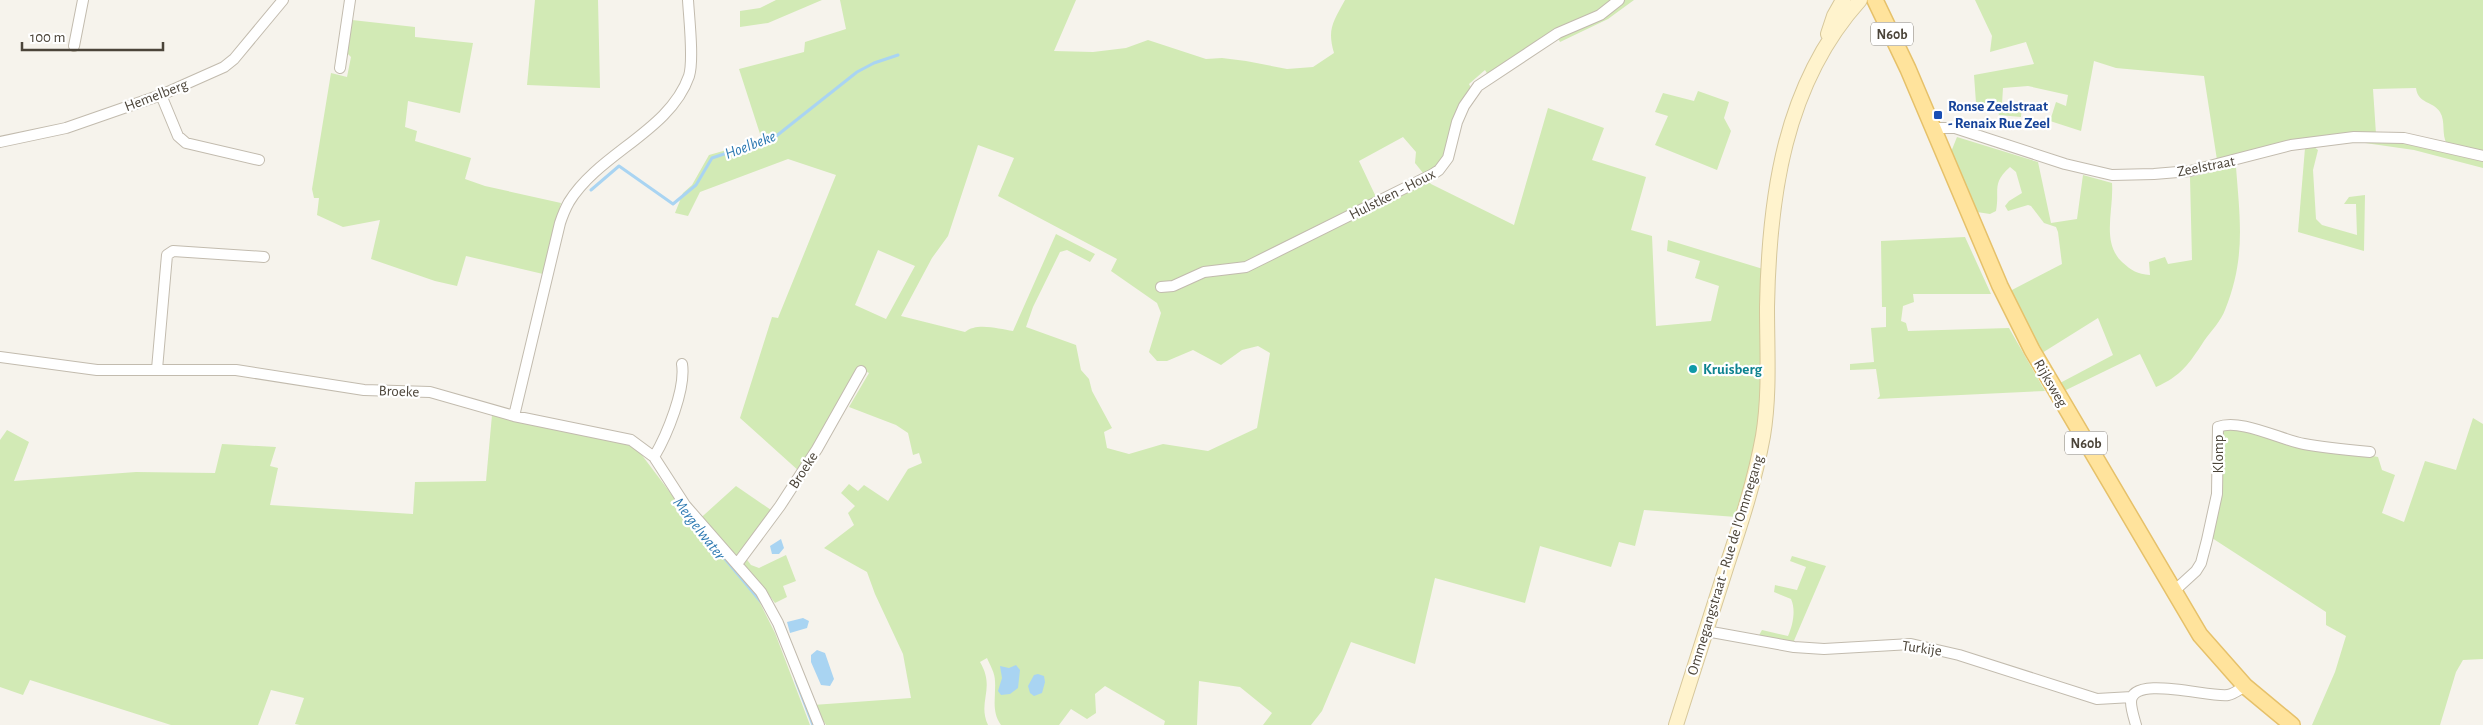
<svg xmlns="http://www.w3.org/2000/svg" width="2483" height="725" viewBox="0 0 2483 725" font-family="'Alegreya Sans',sans-serif">
<style>
.green{fill:#d2eab5;fill-rule:evenodd}
.water{fill:#a9d4f2}
.lines{fill:none;stroke-linecap:round;stroke-linejoin:round}
.stream{stroke:#a9d4f2;stroke-width:3}
.minor-casing{stroke:#c2bbae;stroke-width:12}
.secondary-casing{stroke:#d6c79b;stroke-width:16}
.primary-casing{stroke:#e6c16a;stroke-width:18}
.minor{stroke:#fff;stroke-width:10}
.secondary{stroke:#fff3cd;stroke-width:14}
.primary{stroke:#ffe39c;stroke-width:15}
.transit-dot{fill:#1a4fb4;stroke:#fff;stroke-width:2}
.culture-dot{fill:#0f9aa8;stroke:#fff;stroke-width:2}
.labels{text-anchor:middle;stroke-width:4.5;stroke-linejoin:round;paint-order:stroke}
.shield{fill:#fff;stroke:#817c74;stroke-width:1}
.shield-label{font-size:14px;font-weight:bold;fill:#4b4439}
.street-label{font-size:15px;fill:#4b4439;stroke:#fff}
.transit-label{font-size:15px;font-weight:bold;fill:#164399;stroke:#fff;text-anchor:start}
.culture-label{font-size:15px;font-weight:bold;fill:#0d838f;stroke:#fff;text-anchor:start}
.water-label{font-size:16px;font-style:italic;fill:#2e7ab2;stroke:#fff}
</style>
<rect width="100%" height="100%" fill="#f6f3ec"/>
<path class="green" d="M535,0h63l2,88 -73,-3z
M776,0h46l-54,23 -28,4v-16l20,-3z
M840,0h236l-22,51 39,1 33,-4 22,-8 58,19 16,-1 24,3 41,8 26,-2 21,-14c-7,-24 -1,-31 11,-53h269l-14,12 -112,63 -3,-5 -16,14 2,4 -24,66 -21,24 5,6 83,41 34,-117 56,20 -12,32 54,17 -15,53 21,6 4,90 55,-5 8,-35 -24,-8 5,-17 -33,-10 1,-11 95,29 -3,140 -6,47 -18,61 -92,-7 -9,36 -16,-4 -8,25 -71,-21 -15,57 -90,-25 -20,86 -64,-22 -29,69 -11,14h-48l9,-12 -32,-26 -41,-6 -2,44h-33l1,-4 -60,-35 -10,8 1,19 -9,6 -16,-10 -12,16h-58c-10,-14 -5,-28 -6,-44 0,-8 -5,-16 -8,-23l-7,4c16,27 -3,39 8,63h-162l-13,-20 98,-7 -8,-44 -28,-60 -8,-22 -43,-24 30,-23 -6,-12 7,-7 -14,-13 8,-9 9,7 6,-6 24,16 20,-32 14,-6 -3,-10 -6,2 -5,-22 -12,-8 -47,-18 20,-34 -8,-4 -61,103 -60,-54 32,-101 6,1 58,-143 -48,-16 -88,33 -12,24 -13,-3 8,-20 9,-8 17,-30 53,-15 -23,-71 65,-17 1,-10 41,-13zM1403,137l13,15 -1,11 8,10 -47,24 -17,-36zM978,145l36,13 -16,38 119,63 -6,12 46,32 4,10 -12,39 8,9h10l26,-11 28,15 21,-15 16,-4 12,7 -13,75 -49,23 -45,-7 -34,10 -22,-6 -3,-16 8,-4 -20,-37 -3,-12 -8,-9 -5,-25 -50,-18 7,-20 27,-55 7,-2 23,12 5,-8 -39,-20 -43,97c-14,-2 -36,-9 -48,1l-64,-16 31,-58 16,-22zM878,250l37,16 -29,53 -31,-14z
M1625,0h9l-26,19 -48,23 -2,-4 47,-23z
M1975,0h508v154l-36,-10c-6,-10 -1,-22 -7,-32 -7,-11 -22,-8 -24,-24l-43,1 3,45 -159,26 -13,-84 -88,-8 -22,-7 -13,70 -31,-10 6,-19 10,4 2,-11 -40,-9 -25,2 -1,16 20,1 -1,12 -22,-2 -3,-11 -20,-1 -2,-28 60,-11 -8,-22 -36,10 2,-16z
M352,20l63,7v10l58,6 -13,70 -52,-12 -3,26 12,4 -2,10 56,17 -6,21 20,7 76,17 -18,71 -77,-18 -9,30 -22,-5 -64,-22 9,-39 -37,7 -26,-12 2,-17h-5l-2,-9 19,-116 16,4 4,-20 -6,-6z
M1698,91l31,11 -5,16 7,13 -14,39 -62,-25 13,-29 -13,-4 8,-19 31,8z
M1957,137l81,25 13,61 26,-4 6,-44 29,8c2,27 -11,59 10,79 10,9 15,12 28,13l-1,-13 16,-5 3,7 24,-4 -2,-83 46,-10c4,53 10,91 -11,143 -4,11 -14,21 -21,31 -15,23 -23,35 -48,46l-16,-33 -76,37 -4,-8 53,-28 -15,-37 -56,35 -32,-62 52,-27 -4,-32 -2,-5 -12,-4 -13,-17 -3,-1 -20,6 -3,-5 4,-5 13,-8 -6,-21 -6,-5c-19,17 -10,23 -14,44l-6,3 -13,-2 -26,-60z
M2365,140c41,1 79,11 118,21v7l-69,-18 -49,-7z
M2314,147l4,3 -5,20 3,49 6,6 35,10 -1,-31h-12l5,-7 16,-2 -1,56 -66,-19 7,-84z
M1965,237l26,57h-78l1,8 -11,4 -2,15 5,2 2,8 101,-3 36,63 -168,8 3,-3 -4,-27 -26,1v-6l24,-2 -3,-34 15,-1v-20h-4l-1,-66z
M492,415l133,28 13,7 56,74 42,-38 38,26 -32,41 9,12 8,3 27,-13 10,26 -13,5 4,11 -12,6 -7,-9 -9,7 16,32 35,92h-510l-5,-1 9,-26 -33,-8 -13,35h-87l-141,-45 -7,15 -23,-8v-247l7,-10 22,12 -15,39 122,-9 79,1 7,-29 54,3 -6,19 8,2 -8,37 143,9 2,-32 71,-1z
M2473,418l10,6v235l-20,1 -7,12 -16,53h-128l23,-53 11,-36 -20,-11v-13l-114,-74 10,-109 9,-1 147,29 4,13 13,5 -13,38 22,9 21,-61 31,9z
M1792,556l34,10 -33,77 -35,-6 4,-7 26,6c5,-11 8,-26 3,-37l-17,-7 1,-7 22,5 9,-23 -16,-6z"/>
<path class="water" d="M781,539l3,9 -5,6h-7l-2,-8z
M803,618l6,3 -2,7 -17,5 -3,-11z
M817,650l8,3 9,26 -4,7 -9,-1 -10,-23v-7z
M1016,665l4,5 -2,18 -8,6 -9,1 -3,-4 4,-13 -2,-12 9,2z
M1038,674l6,2 1,6 -3,11 -8,3 -4,-3 -2,-7 6,-11z"/>
<g class="lines">
<path class="stream" d="M591,190l28,-24 54,38 23,-19 16,-27 63,-21 82,-65 17,-9 24,-8
M700,529l62,74
M796,681l17,44"/>
<g class="minor-casing">
<path id="minor" d="M74,46l9,-46
M340,68l10,-68
M161,95l17,41 8,7 73,17
M1931,128h24l110,36 47,11 42,-1 36,-3 101,-26 63,-8 50,1 79,18
M0,142l66,-14 95,-33 63,-28 10,-8 49,-59
M1161,287l12,-1 31,-14 42,-5 187,-93 6,-4 9,-12 9,-36 7,-16 14,-20 80,-53 42,-18 19,-15
M0,357l97,13h139l128,20 66,2 84,24 117,24 23,17 31,48 76,87 17,31 41,102
M157,369l10,-114 6,-4 91,6
M514,416l46,-193c2,-6 5,-14 9,-21 30,-49 101,-71 120,-126 5,-16 0,-58 -1,-76
M654,457c13,-22 32,-68 28,-93
M737,564l43,-58 37,-57 44,-78
M2173,592l23,-21 5,-8 6,-23 10,-46 1,-67c22,-9 63,13 86,17 22,4 44,6 66,8
M1706,631l88,16 30,2 87,-5 48,11 138,44 35,-2
M2136,725c-2,-7 -5,-16 -5,-23 0,-28 79,-4 97,-7 6,-1 12,-6 17,-9"/>
</g>
<g class="secondary-casing">
<path id="secondary" d="M1828,34l6,-18 9,-16
M1676,725c17,-53 34,-107 51,-160 14,-42 28,-85 36,-129 7,-42 4,-86 4,-129 2,-110 17,-223 93,-307"/>
</g>
<g class="primary-casing">
<path id="primary" d="M1875,0l33,69 92,217 32,64 168,285 45,51 47,39"/>
</g>
<use href="#minor" class="minor"/>
<use href="#secondary" class="secondary"/>
<use href="#primary" class="primary"/>
</g>
<rect class="transit-dot" x="1933" y="110" width="10" height="10" rx="2.5"/>
<circle class="culture-dot" cx="1693" cy="369" r="5"/>
<g class="labels">
<g class="shield">
<rect x="1871" y="22.5" width="42" height="23" rx="4"/>
<rect x="2065" y="431.5" width="42" height="23" rx="4"/>
</g>
<g class="shield-label">
<text x="1892" y="39">N60b</text>
<text x="2086" y="448">N60b</text>
</g>
<g class="street-label">
<text transform="translate(156 95) rotate(-21)" y="5">Hemelberg</text>
<text transform="translate(2206 166) rotate(-11)" y="5">Zeelstraat</text>
<text transform="translate(1392 194) rotate(-27)" y="5">Hulstken - Houx</text>
<text transform="translate(2051 383) rotate(60)" y="5">Rijksweg</text>
<text transform="translate(399 391) rotate(2)" y="5">Broeke</text>
<text transform="translate(2218 454) rotate(-90)" y="5">Klomp</text>
<text transform="translate(803 470) rotate(-57)" y="5">Broeke</text>
<text transform="translate(1725 565) rotate(-73)" y="5">Ommegangstraat - Rue de l'Ommegang</text>
<text transform="translate(1922 648) rotate(8)" y="5">Turkije</text>
</g>
<g class="transit-label">
<text x="1948" y="111">Ronse Zeelstraat<tspan x="1948" dy="17">- Renaix Rue Zeel</tspan></text>
</g>
<g class="culture-label">
<text x="1703" y="374">Kruisberg</text>
</g>
<g class="water-label">
<text transform="translate(750 144) rotate(-21)" y="6">Hoelbeke</text>
<text transform="translate(700 528) rotate(52)" y="6">Mergelwater</text>
</g>
</g>
<path d="M22 42v8h141v-8" fill="none" stroke="#4b4439" stroke-width="2.5"/>
<text x="30" y="42" font-size="15" fill="#4b4439" stroke="#ffffff" stroke-width="4" paint-order="stroke">100 m</text>
</svg>
